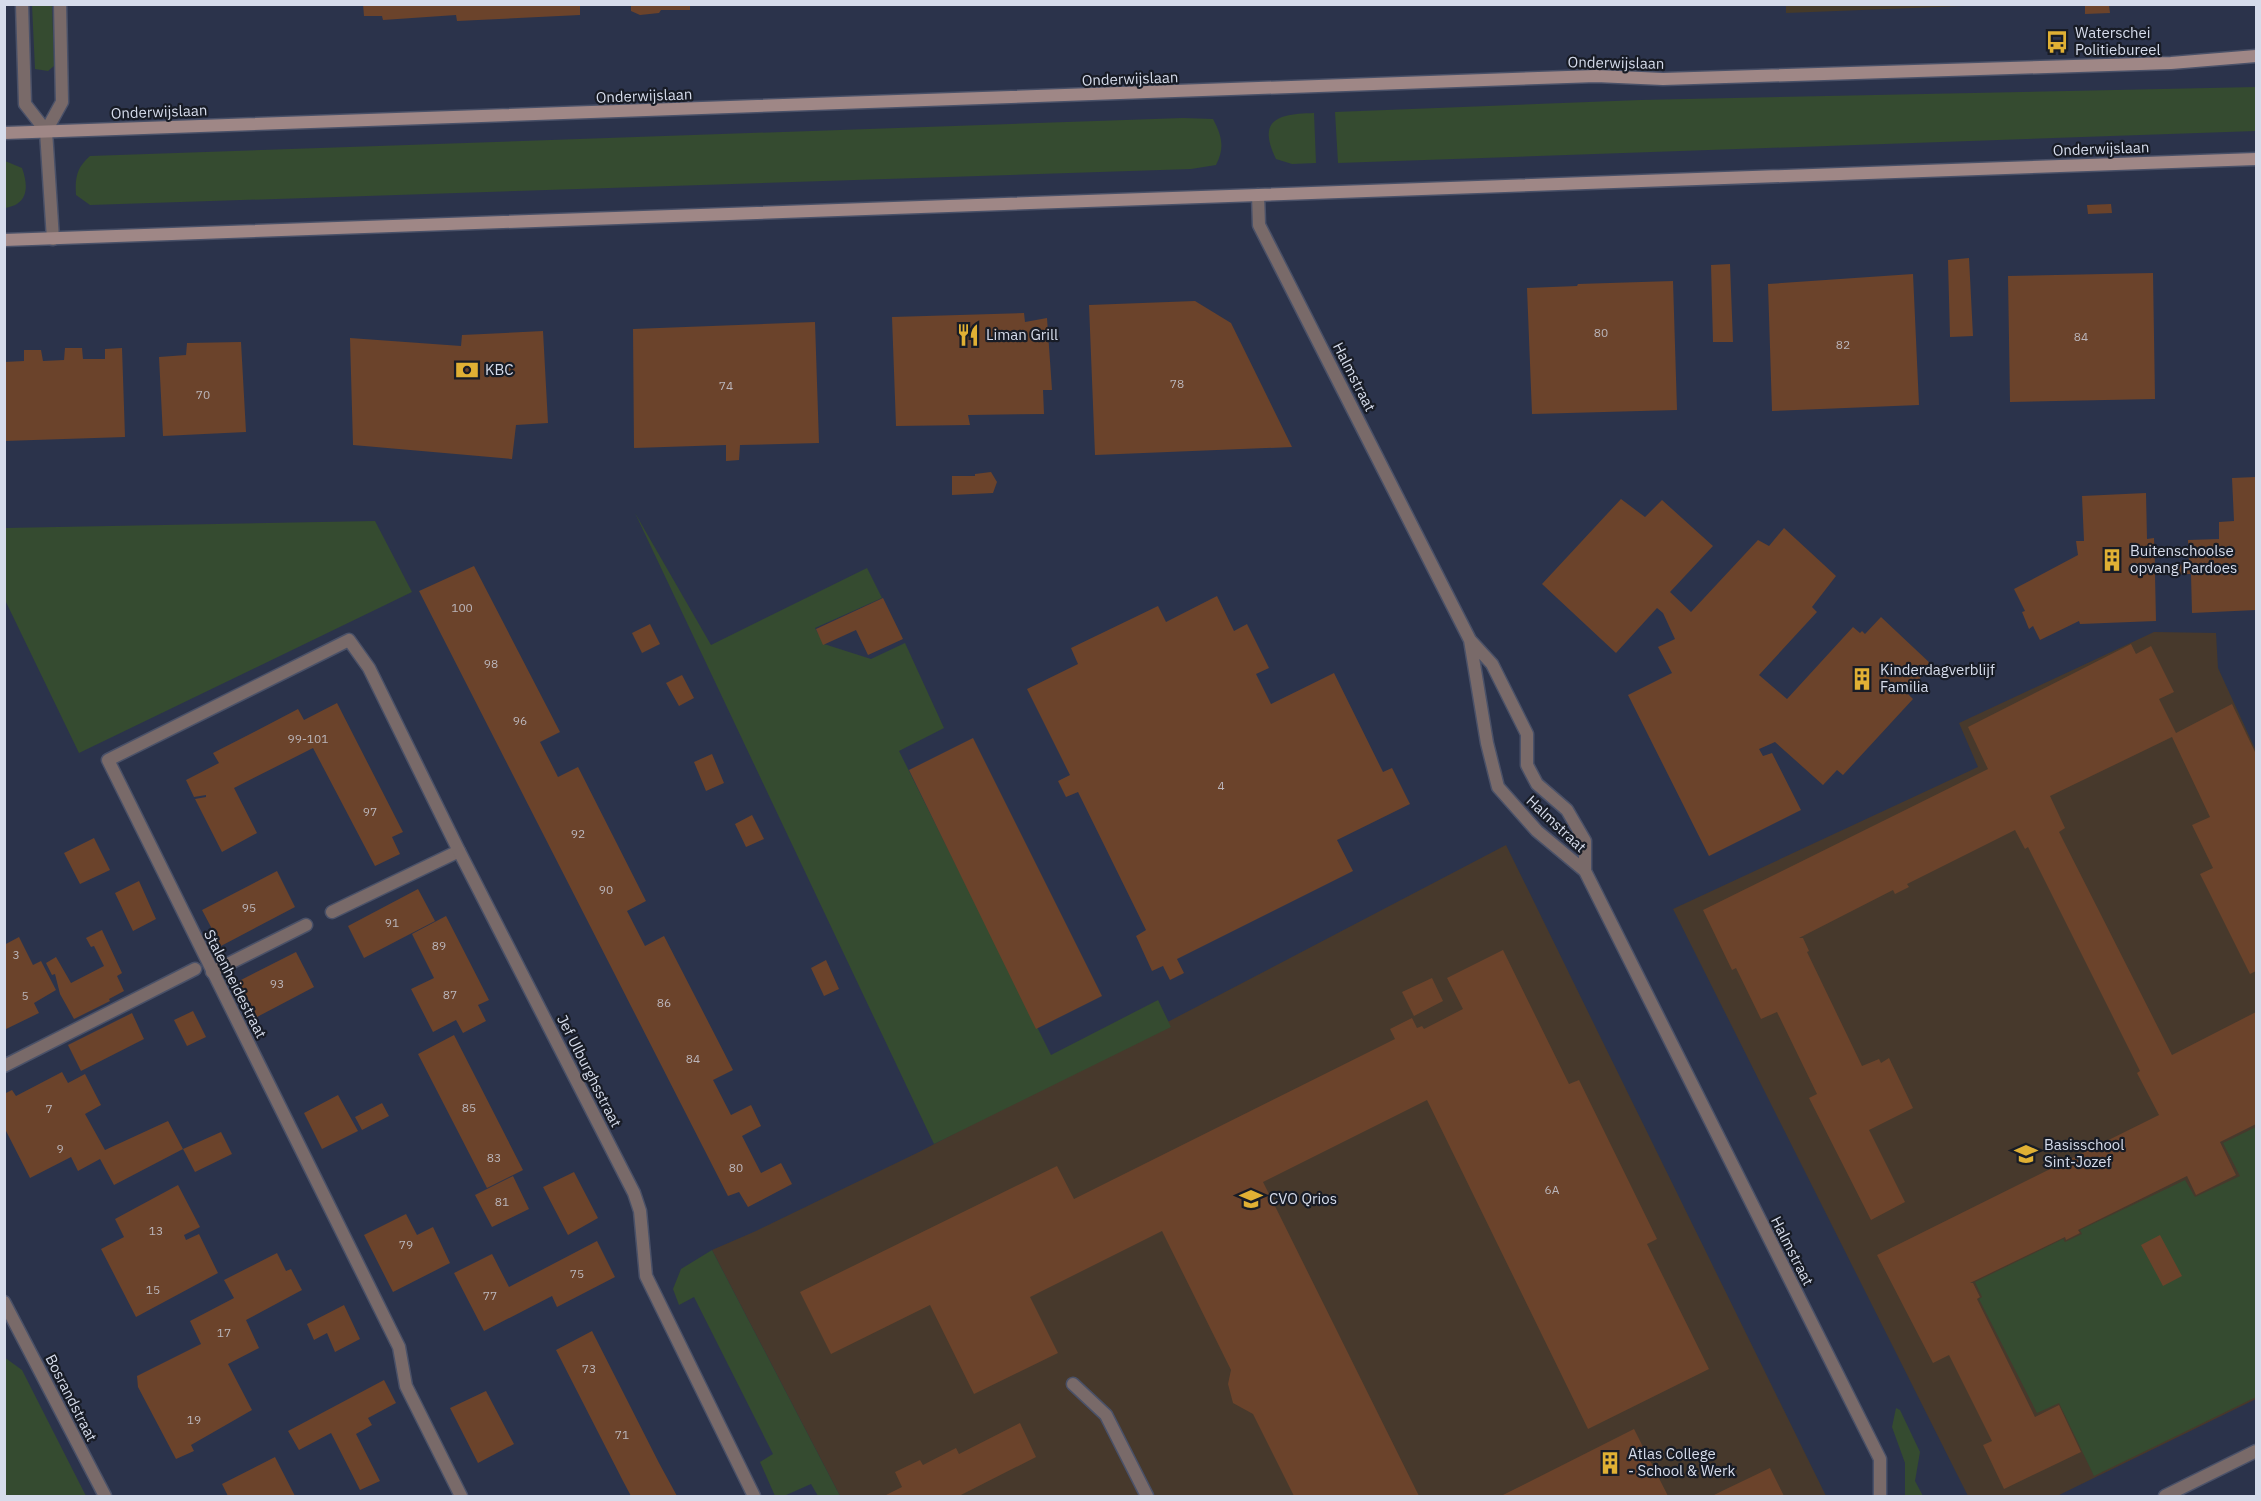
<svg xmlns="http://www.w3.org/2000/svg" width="2261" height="1501" viewBox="0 0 2261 1501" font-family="'IBM Plex Sans',sans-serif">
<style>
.commercial{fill:#453a2a}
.education{fill:#47392c}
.green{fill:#354b30}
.building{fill:#6b432b}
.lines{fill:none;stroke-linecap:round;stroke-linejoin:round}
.service-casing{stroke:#4a5168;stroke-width:15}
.minor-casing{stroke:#4a5168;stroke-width:15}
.secondary-casing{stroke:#4a5168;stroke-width:15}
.service{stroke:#796a69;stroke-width:12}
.minor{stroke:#796a69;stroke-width:12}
.secondary{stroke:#9f8786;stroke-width:12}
.labels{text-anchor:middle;stroke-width:4.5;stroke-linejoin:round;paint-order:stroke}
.number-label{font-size:12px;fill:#bbb6bb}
.poi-label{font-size:15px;fill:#d6dceb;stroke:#181c26;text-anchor:start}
.street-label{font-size:15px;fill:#d6dceb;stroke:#181c26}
</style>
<rect width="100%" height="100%" fill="#2b334b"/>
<path class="commercial" d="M1786,5v-1l203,1 -203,8z"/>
<path class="education" d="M2154,632l62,1 2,35 38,83v648l-199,97h-89l-295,-587 305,-142 -19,-44z
M1506,845l320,651h-986l-128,-246 44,-19 163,-79z"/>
<path class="green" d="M32,5h20l2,61 -6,5 -13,-2z
M2256,87v44l-918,32 -3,-51 305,-12z
M1314,113l2,50 -24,1 -16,-5c-20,-41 4,-45 38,-46z
M1183,118l30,1c9,17 12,29 3,46l-25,4 -1101,36 -14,-10c-1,-16 0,-27 14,-39z
M5,161l17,7c7,19 6,37 -17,40z
M635,513l76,132 156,-77 15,30 -67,30 9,16 47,15 34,-16 39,85 -45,23 152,304 107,-55 13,27 -237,117z
M375,521l37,71 -333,161 -74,-153v-72z
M2256,1127v270l-162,79 -35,-73 -22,10 -58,-114 3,-2 -7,-15 88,-43 2,3 17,-8 -2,-4 105,-50 10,17 45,-21 -17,-33z
M712,1250l128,246h-22l-7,-12 -27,12h-9l-15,-34 13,-8 -79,-157 -15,8 -6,-16 8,-20z
M4,1357l18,13 64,126h-81z
M1896,1408l4,2 20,42 -5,29 8,15h-18v-33l-13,-36z"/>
<path class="building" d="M363,4h217v11l-123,6 -1,-6 -73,5 -1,-4h-18z
M631,4h59v6h-29l-2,3 -19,2 -9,-4z
M2109,5l1,8 -25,1v-8z
M2111,204l1,9 -24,1 -1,-9z
M1969,258l4,78 -23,1 -2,-77z
M1730,264l3,78h-20l-2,-77z
M2153,273l2,126 -145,3 -2,-126z
M1913,274l6,131 -147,6 -4,-127z
M1673,281l4,129 -145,4 -5,-126 50,-2 1,-2z
M1195,301l36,22 61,124 -197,8 -6,-150z
M1024,313l1,9 22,-4 5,72h-9l1,24 -76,1 2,10 -74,1 -4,-109z
M815,322l4,121 -79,2 -1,15 -13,1v-16l-92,3 -1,-119z
M543,331l5,92 -32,2 -4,34 -159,-14 -3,-107 111,8 1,-11z
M241,342l5,90 -83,4 -4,-79 27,-2 1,-12z
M65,348h17l1,11h22v-10l17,-1 3,89 -121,4v-79l20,-1v-11h17l2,11 21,-1z
M991,472l6,10 -4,11 -41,2v-19h23v-2z
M2256,477v133l-64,3 -1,-39 -36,1 1,46 -76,3 -1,-3 -39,19 -7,-14 -4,3 -7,-17 3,-1 -11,-22 64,-34 -2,-14h8l-2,-45 64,-3 1,46 7,-1 1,28 34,-2 -1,-24 31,-1v-17l15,-1 -2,-43z
M1621,499l24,18 17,-17 51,46 -43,46 21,20 67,-72 11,6 15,-18 52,48 -24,31 5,5 -58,63 28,24 66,-72 7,6 2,-2 3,3 16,-17 50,47 -23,30 5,5 -70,76 -6,-5 -14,15 -48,-43 -16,7 4,7 9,-3 29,57 -92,46 -81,-161 44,-22 -14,-26 17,-8 -12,-26 -6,-5 -41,45 -74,-69z
M474,566l86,166 -20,10 18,35 20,-10 68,134 -19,10 18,35 19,-10 69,134 -20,10 18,35 20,-10 10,21 -19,10 19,37 20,-10 11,21 -44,23 -9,-15 -11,4 -309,-605z
M1217,596l17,35 13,-7 22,44 -13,6 15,30 63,-31 49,99 9,-4 18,36 -73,36 16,31 -176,88 7,14 -14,7 -7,-14 -11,5 -16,-35 10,-6 -68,-138 -12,5 -8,-16 12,-6 -43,-86 51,-25 -7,-16 87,-42 8,16z
M883,598l20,41 -35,16 -12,-25 -33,15 -7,-16z
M650,624l10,20 -18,9 -10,-20z
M2131,644l5,10 15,-8 23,46 -15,7 17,34 56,-29 24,50v217l-6,3 -50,-100 13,-6 -21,-43 18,-8 -38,-80 -122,59 15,32 -6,4 113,223 84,-43v112l-36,18 16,33 -40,20 -9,-19 -109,54 2,3 -14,7 -1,-3 -95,46h3l7,14 -3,2 58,118 24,-12 22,47 -77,37 -21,-44 9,-4 -43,-86 -16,8 -56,-108 282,-140 -22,-42 3,-2 -112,-224 -3,2 -10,-19 -108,54 2,3 -14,7 -2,-4 -94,48h4l6,13 -2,1 55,114 17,-7 2,4 8,-5 24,50 -44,22 36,72 -34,18 -62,-122 8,-4 -40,-82 -16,7 -25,-51 -4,2 -29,-60 285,-141 -20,-42z
M682,675l12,23 -15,8 -13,-23z
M337,703l66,129 -11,5 8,17 -25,12 -62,-118 -79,40 23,45 -35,19 -27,-53 11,-2v-2l-12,2 -8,-17 33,-17 -6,-10 43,-22 42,-22 6,11z
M973,738l129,258 -66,33 -127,-259z
M712,754l12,29 -18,8 -12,-29z
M752,815l12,24 -18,8 -11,-23z
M94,838l16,32 -30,14 -16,-31z
M277,871l18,36 -74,39 -19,-36z
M139,881l17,38 -23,12 -18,-38z
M418,889l17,32 -71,37 -16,-32z
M446,916l43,84 -11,5 8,16 -23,12 -7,-13 -23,12 -22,-43 23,-11 -22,-44z
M102,930l20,43 -5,3 7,15 -15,8 1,2 -36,18 -14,-25 -5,-20 -3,1 -6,-12 10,-6 15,26 33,-17 -10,-20 -3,1 -5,-9z
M19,937l14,28 8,-4 15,29 -22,13 5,10 -35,17v-85z
M1503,950l66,134 10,-4 78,159 -10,5 62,125 -121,60 -161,-329 -164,82 156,314h-125l-41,-82 -20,-11 -5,-19 3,-14 -69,-139 -132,66 28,56 -84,41 -44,-89 -99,49 -31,-62 257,-126 17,33 321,-160 -5,-10 22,-11 5,10 5,-2 2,3 39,-20 -16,-31z
M296,952l18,35 -57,30 -18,-36z
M826,960l13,29 -15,7 -13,-28z
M1432,978l11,23 -29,15 -12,-24z
M193,1011l13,26 -19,9 -13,-26z
M132,1013l12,26 -63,32 -13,-26z
M454,1035l69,135 -36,18 -69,-134z
M62,1072l6,11 17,-9 16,31 -16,9 20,36 63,-29 15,28 -69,36 -14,-26 -22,12 -7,-14 -41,21 -26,-51v-33l8,-4 4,6z
M338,1095l20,36 -36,18 -18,-36z
M382,1103l7,13 -27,14 -7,-13z
M221,1132l11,22 -37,18 -12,-23z
M574,1172l24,46 -30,17 -25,-48z
M513,1176l16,33 -37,18 -17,-32z
M178,1185l22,42 -16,8 2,5 13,-6 19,39 -82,44 -35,-68 23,-12 -9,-18z
M406,1214l11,21 16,-8 17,36 -57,29 -29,-57z
M2160,1235l22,41 -19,10 -22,-41z
M597,1241l18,36 -58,30 -5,-11 -68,35 -30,-58 38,-19 17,33z
M277,1253l9,18 5,-2 11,21 -56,30 13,28 -31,16 24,46 -61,35 3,6 -18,8 -38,-72 -1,-11 64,-32 -11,-23 44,-23 -10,-18z
M344,1305l16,34 -25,13 -8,-19 -13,7 -7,-16z
M592,1331l67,132 18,33h-46l-8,-15 -67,-131z
M384,1380l12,23 -28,15 4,7 -16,9 24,47 -20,9 -29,-57 -32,17 -11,-19z
M486,1391l28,53 -36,19 -28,-55z
M1020,1423l16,34 -77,39h-75l18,-9 -7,-15 25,-12 3,5 33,-17 3,6z
M1634,1429l34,67h-167z
M275,1457l20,39h-67l-6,-12z
M1770,1468l14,28h-72l10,-5z"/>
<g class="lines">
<g class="service-casing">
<path id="service" d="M332,912l127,-61
M212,972l94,-47
M4,1066l191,-97
M1073,1384l33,31 41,81"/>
</g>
<g class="minor-casing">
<path id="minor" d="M22,4l3,100 21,27
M1258,195l1,30 211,415 17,103 11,44 39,44 48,40 295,588v37
M53,239l-7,-108 16,-29 -2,-98
M1471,641l21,23 35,70v31l10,19 30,26 18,31v30
M4,1302l101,194
M461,1496l-55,-110 -7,-39 -291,-587 241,-120 20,28 90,183 175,342 6,18 6,65 108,220
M2165,1496l91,-45"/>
</g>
<g class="secondary-casing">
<path id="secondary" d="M4,133l1592,-57 67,3 508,-16 85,-7
M4,240l2252,-81"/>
</g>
<use href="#service" class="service"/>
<use href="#minor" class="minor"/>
<use href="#secondary" class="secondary"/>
</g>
<defs>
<g id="bus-bare" transform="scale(1.8)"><path d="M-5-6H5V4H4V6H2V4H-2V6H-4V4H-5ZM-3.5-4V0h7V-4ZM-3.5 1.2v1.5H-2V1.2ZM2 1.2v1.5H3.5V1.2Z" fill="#e0b034" stroke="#181c26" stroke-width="2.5" paint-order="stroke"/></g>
<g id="restaurant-bare" transform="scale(1.8)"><path d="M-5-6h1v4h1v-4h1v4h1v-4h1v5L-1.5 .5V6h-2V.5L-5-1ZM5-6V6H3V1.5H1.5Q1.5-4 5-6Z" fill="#e0b034" stroke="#181c26" stroke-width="2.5" paint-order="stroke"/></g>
<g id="bank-bare" transform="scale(1.8)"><path d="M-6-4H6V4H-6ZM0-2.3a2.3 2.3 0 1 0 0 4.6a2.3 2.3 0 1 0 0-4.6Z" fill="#e0b034" stroke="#181c26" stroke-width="2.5" paint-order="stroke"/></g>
<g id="building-bare" transform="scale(1.8)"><path d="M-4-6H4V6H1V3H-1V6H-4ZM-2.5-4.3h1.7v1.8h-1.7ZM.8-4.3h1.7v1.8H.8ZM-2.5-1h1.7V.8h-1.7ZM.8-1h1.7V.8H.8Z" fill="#e0b034" stroke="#181c26" stroke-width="2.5" paint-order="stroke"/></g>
<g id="school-bare" transform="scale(1.8)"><path d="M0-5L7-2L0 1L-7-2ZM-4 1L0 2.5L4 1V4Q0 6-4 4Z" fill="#e0b034" stroke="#181c26" stroke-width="2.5" paint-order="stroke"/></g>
<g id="university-bare" transform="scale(1.8)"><path d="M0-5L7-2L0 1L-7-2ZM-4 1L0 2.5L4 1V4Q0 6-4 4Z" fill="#e0b034" stroke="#181c26" stroke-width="2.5" paint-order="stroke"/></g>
</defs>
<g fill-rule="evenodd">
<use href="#bus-bare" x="2057" y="42"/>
<use href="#restaurant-bare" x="968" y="335"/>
<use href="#bank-bare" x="467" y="370"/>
<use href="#building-bare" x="2112" y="560"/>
<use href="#building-bare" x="1862" y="679"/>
<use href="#school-bare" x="2026" y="1154"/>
<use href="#university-bare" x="1251" y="1199"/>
<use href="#building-bare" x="1610" y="1463"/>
</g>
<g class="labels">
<g class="number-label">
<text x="1601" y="337">80</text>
<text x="2081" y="341">84</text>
<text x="1843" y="349">82</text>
<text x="1177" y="388">78</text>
<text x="726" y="390">74</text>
<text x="203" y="399">70</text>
<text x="462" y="612">100</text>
<text x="491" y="668">98</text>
<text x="520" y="725">96</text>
<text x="308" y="743">99-101</text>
<text x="1221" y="790">4</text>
<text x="370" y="816">97</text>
<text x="578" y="838">92</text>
<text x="606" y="894">90</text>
<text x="249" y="912">95</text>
<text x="392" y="927">91</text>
<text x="439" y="950">89</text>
<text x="16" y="959">3</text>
<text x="277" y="988">93</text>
<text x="450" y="999">87</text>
<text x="25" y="1000">5</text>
<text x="664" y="1007">86</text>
<text x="693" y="1063">84</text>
<text x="469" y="1112">85</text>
<text x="49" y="1113">7</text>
<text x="60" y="1153">9</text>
<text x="494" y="1162">83</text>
<text x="736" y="1172">80</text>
<text x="1552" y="1194">6A</text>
<text x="502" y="1206">81</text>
<text x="156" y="1235">13</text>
<text x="406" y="1249">79</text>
<text x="577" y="1278">75</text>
<text x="153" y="1294">15</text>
<text x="490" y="1300">77</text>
<text x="224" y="1337">17</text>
<text x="589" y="1373">73</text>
<text x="194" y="1424">19</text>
<text x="622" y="1439">71</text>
</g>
<g class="poi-label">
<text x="2075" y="38">Waterschei<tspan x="2075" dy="17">Politiebureel</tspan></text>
<text x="986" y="340">Liman Grill</text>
<text x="485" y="375">KBC</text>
<text x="2130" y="556">Buitenschoolse<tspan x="2130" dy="17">opvang Pardoes</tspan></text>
<text x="1880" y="675">Kinderdagverblijf<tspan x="1880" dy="17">Familia</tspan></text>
<text x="2044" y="1150">Basisschool<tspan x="2044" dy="17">Sint-Jozef</tspan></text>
<text x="1269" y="1204">CVO Qrios</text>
<text x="1628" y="1459">Atlas College<tspan x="1628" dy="17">- School &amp; Werk</tspan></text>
</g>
<g class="street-label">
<text transform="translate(1616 63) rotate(1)" y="5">Onderwijslaan</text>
<text transform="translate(1130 79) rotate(-2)" y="5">Onderwijslaan</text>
<text transform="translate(644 96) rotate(-2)" y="5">Onderwijslaan</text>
<text transform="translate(159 112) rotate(-2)" y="5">Onderwijslaan</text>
<text transform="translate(2101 149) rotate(-2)" y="5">Onderwijslaan</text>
<text transform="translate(1354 377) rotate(63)" y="5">Halmstraat</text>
<text transform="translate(1556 824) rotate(43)" y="5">Halmstraat</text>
<text transform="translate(235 984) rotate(63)" y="5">Stalenheidestraat</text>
<text transform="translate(589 1071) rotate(63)" y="5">Jef Ulburghsstraat</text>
<text transform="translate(1792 1251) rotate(63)" y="5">Halmstraat</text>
<text transform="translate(71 1398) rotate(63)" y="5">Bosrandstraat</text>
</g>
</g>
<rect width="2261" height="1501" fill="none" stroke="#d6dceb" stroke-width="12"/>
</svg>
